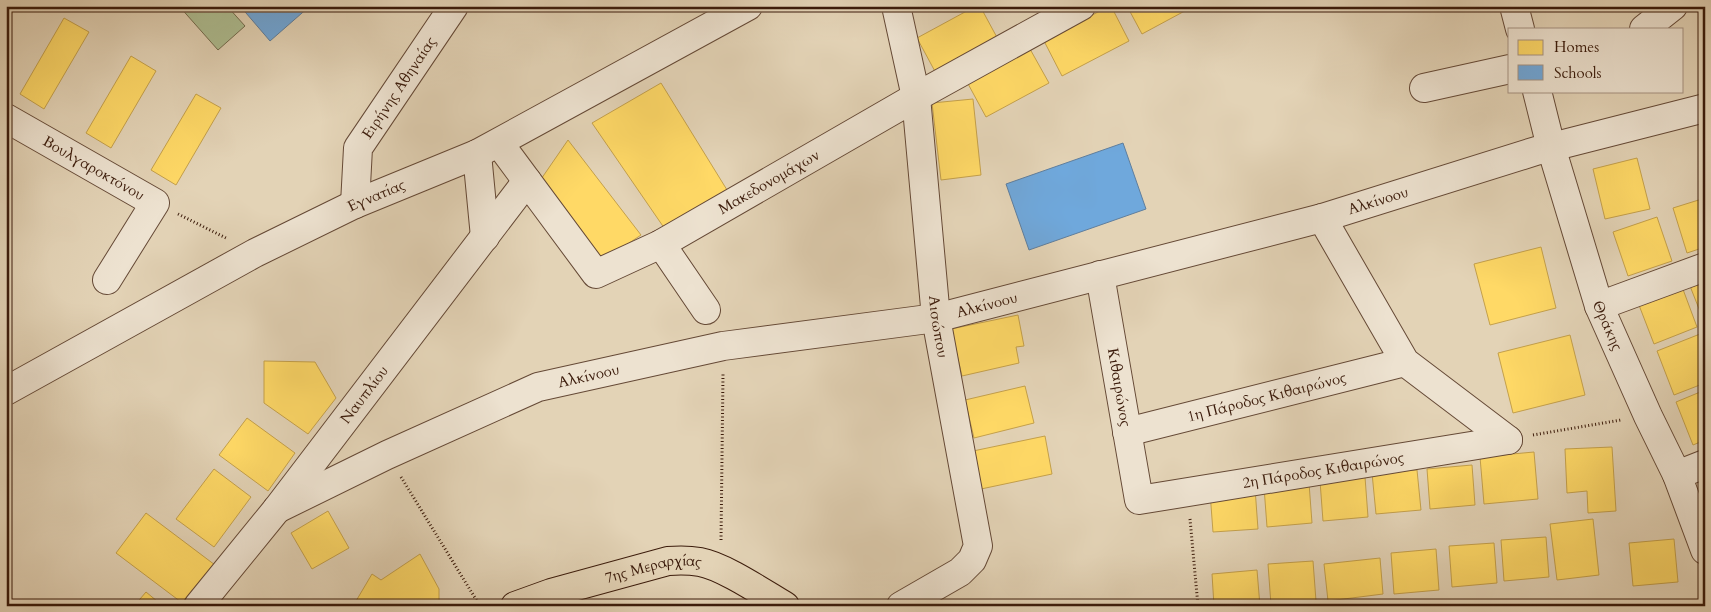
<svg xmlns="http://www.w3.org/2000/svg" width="1711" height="612" viewBox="0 0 1711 612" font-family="Cardo,serif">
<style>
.green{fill:#aebe92;stroke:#746c4e}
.homes{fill:#ffd966;stroke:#c4a04b}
.schools{fill:#6fa8dc;stroke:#5f7e9d}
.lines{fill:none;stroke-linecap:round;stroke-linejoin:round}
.minor-casing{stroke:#654936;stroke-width:30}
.major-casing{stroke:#3b1b0b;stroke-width:30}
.path{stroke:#3b1b0b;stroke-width:3;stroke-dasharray:1 2.5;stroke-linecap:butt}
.minor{stroke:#ede2d0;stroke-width:28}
.major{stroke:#e3d3b6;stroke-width:28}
.labels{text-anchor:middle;stroke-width:5;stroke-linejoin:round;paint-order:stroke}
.street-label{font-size:15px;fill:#3b1b0b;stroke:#ede2d0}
</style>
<rect width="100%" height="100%" fill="#e3d3b6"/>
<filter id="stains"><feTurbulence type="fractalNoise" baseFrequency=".004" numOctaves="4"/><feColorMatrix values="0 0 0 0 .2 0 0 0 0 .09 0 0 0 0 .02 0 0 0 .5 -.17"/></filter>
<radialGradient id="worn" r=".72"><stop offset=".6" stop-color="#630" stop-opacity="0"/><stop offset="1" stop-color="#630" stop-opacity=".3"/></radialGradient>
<path class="green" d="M179,6h48l18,20 -27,24z"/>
<path class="homes" d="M6,6h10l-10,18z
M914,6h30l-30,3z
M976,6h4l20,37 -62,34 -21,-39z
M1109,6h2l18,35 -67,35 -18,-35z
M1127,6h67l-52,28z
M64,18l25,14 -45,77 -24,-15z
M1030,49l19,34 -63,34 -19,-35z
M131,56l25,15 -45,77 -25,-15z
M661,83l71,115 -63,37 -77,-112z
M196,94l25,14 -45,77 -25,-15z
M973,99l8,76 -40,5 -9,-77z
M568,140l73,95 -43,29 -61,-79z
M1637,158l13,51 -45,10 -12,-50z
M1705,198v49l-18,6 -14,-45z
M1657,217l15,44 -44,15 -15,-44z
M1541,247l15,61 -66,17 -16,-61z
M1705,275v49l-17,-43z
M1681,284l16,43 -43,17 -17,-44z
M1018,315l6,31 -8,1 3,16 -57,13 -11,-47z
M1700,334l5,13v36l-31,12 -17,-44z
M1570,335l15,60 -72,18 -15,-60z
M264,361l51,1 21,36 -28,36 -44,-31z
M1025,386l9,37 -60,15 -9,-38z
M1705,390v50l-12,5 -17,-43z
M247,418l48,35 -27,38 -49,-36z
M1045,436l7,38 -71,15 -8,-38z
M1612,447l4,64 -28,2 -1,-22 -20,2 -2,-44z
M1534,452l4,47 -54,5 -4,-47z
M1472,465l3,40 -45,4 -3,-40z
M214,469l37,28 -37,50 -38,-28z
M1417,470l4,40 -45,4 -4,-41z
M1365,477l3,40 -45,4 -3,-40z
M1309,483l3,40 -45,4 -3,-40z
M1255,488l3,41 -45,3 -3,-40z
M328,511l21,37 -37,21 -21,-36z
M146,513l69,52 -30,40 -69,-52z
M1593,519l6,56 -42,5 -7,-56z
M1546,537l3,40 -45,4 -3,-41z
M1674,539l4,43 -45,4 -4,-43z
M1494,543l3,40 -45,4 -3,-41z
M1436,549l3,41 -45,4 -3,-41z
M420,554l19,35v13l-1,4h-74l-8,-5 16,-27 9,6z
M1380,558l3,36 -55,7 -4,-37z
M1313,561l3,40 -45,4 -3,-41z
M1257,570l3,36h-46l-2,-32z
M146,592l17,14h-29z"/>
<path class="schools" d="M240,6h70l-40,35z
M1123,143l23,66 -117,41 -23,-66z"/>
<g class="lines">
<g class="minor-casing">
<g id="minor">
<path id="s1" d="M896,6l20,91 20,221 42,228 -6,14 -12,12 -59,34"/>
<path d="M1514,6l6,23"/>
<path d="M1644,29l29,-23"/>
<path d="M1424,88l86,-19"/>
<path id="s2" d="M1537,91l14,56 48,159 49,110 29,59 28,75"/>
<path id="s3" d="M6,118l149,85 -48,77"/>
<path id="s4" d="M499,143l97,131 65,-30 255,-147 165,-91"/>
<path d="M477,154l8,83"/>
<path id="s5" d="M355,204l3,-56 96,-142"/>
<path d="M1322,218l83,144 103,78"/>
<path d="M661,244l45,66"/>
<path id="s6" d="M1100,275l39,225 369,-60"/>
<path d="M1599,306l106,-39"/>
<path id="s7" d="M6,391l249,-138 100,-49 122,-50 271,-148"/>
<path id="s8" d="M1127,432l278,-70"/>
<path d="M1677,475l28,-11"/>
<path id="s9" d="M277,509l110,-54 151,-68 185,-41 213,-28 386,-100 214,-67 169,-43"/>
<path id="s10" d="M198,606l79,-97 250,-328"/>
</g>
</g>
<g class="major-casing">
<g id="major">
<path id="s11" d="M515,606l36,-13 117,-32c11,-1 21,-1 32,1 23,4 63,31 85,44"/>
</g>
</g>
<path class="path" d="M178,214l48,24
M1533,435l88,-15
M401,477l79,129
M1190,519l8,87
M721,540l2,-166"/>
<use href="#minor" class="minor"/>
<use href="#major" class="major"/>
</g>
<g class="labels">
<g class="street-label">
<text dy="5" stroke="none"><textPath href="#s5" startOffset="129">Ειρήνης Αθηναίας</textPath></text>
<text dy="5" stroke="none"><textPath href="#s3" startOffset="101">Βουλγαροκτόνου</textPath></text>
<text dy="5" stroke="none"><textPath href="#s4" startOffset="359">Μακεδονομάχων</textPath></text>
<text dy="5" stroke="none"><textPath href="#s7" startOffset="419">Εγνατίας</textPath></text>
<text dy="5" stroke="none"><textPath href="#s9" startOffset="1150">Αλκίνοου</textPath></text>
<text dy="5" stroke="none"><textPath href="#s9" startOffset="745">Αλκίνοου</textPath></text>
<text dy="5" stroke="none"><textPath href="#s2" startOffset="245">Θράκης</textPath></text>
<text dy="5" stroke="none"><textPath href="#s1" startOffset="324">Αισώπου</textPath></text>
<text dy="5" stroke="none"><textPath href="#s9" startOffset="340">Αλκίνοου</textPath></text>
<text dy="5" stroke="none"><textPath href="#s6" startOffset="114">Κιθαιρώνος</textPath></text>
<text dy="5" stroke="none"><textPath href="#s10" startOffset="269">Ναυπλίου</textPath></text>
<text dy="5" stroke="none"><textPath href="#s8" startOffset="144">1η Πάροδος Κιθαιρώνος</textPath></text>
<text dy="5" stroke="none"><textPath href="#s6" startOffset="415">2η Πάροδος Κιθαιρώνος</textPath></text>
<text dy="5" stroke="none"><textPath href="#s11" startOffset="144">7ης Μεραρχίας</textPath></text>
</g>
</g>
<rect width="1711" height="612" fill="none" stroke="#e3d3b6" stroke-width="25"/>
<rect x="8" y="8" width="1696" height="597" fill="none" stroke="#3b1b0b" stroke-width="2.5"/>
<rect x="12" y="12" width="1686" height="587" fill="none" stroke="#3b1b0b"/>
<rect x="1508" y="28" width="175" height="65" fill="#ede2d0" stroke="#a69281"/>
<rect x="1518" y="40" width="25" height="15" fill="#ffd966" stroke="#a69281"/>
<text x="1554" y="52" font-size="15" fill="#3b1b0b">Homes</text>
<rect x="1518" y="65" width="25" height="15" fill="#6fa8dc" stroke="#a69281"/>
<text x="1554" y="78" font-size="15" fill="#3b1b0b">Schools</text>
<rect width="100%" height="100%" filter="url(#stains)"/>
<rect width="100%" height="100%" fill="url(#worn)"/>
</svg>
